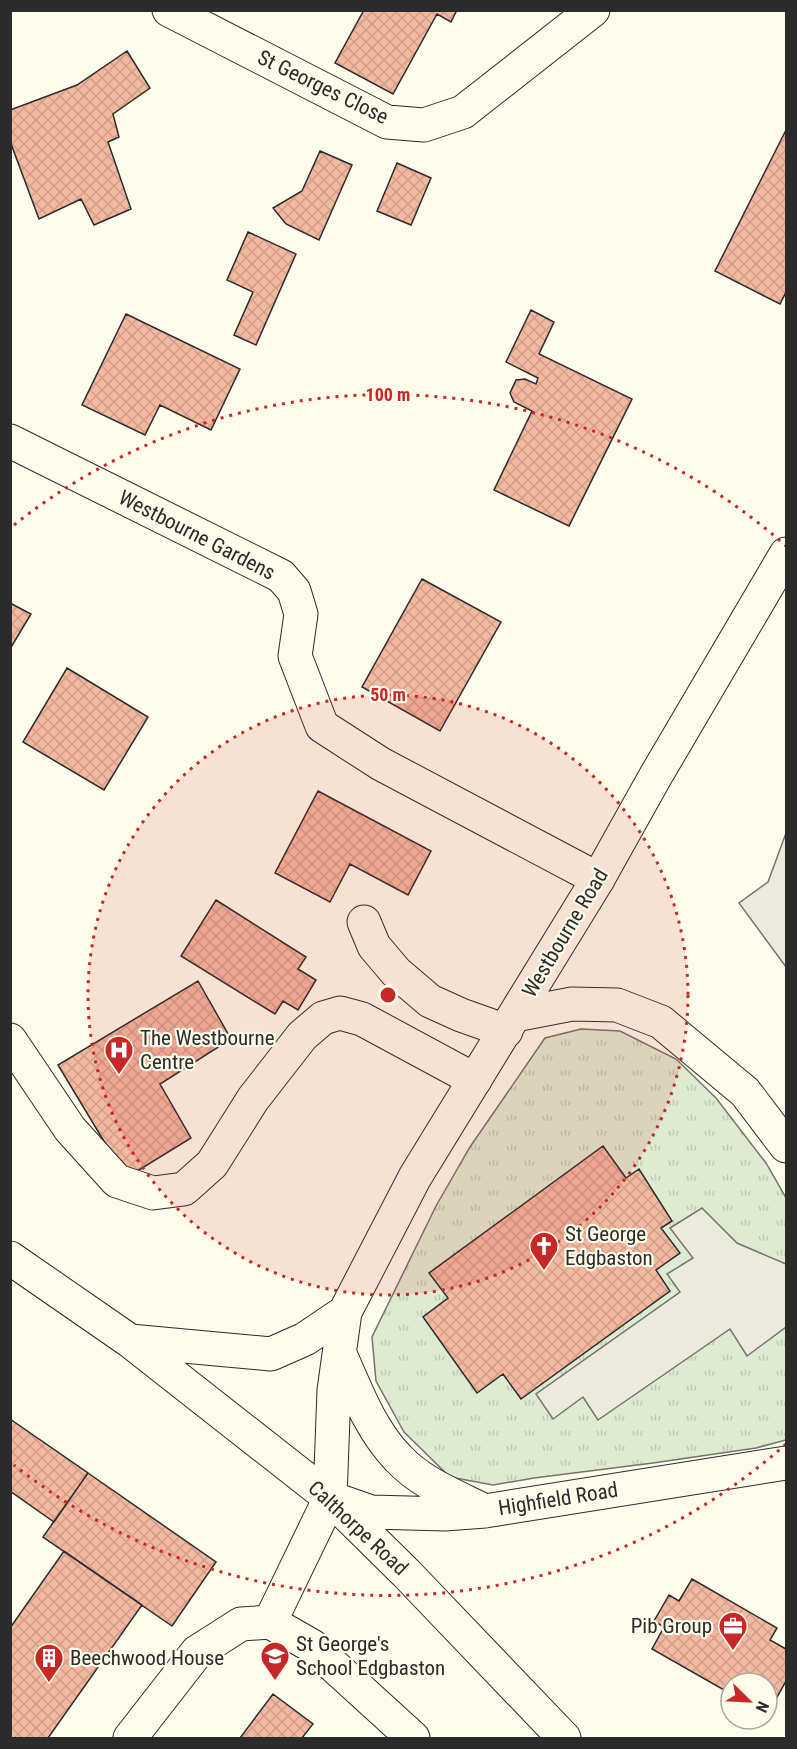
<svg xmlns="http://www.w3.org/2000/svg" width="797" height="1749" viewBox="0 0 797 1749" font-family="'Roboto Condensed',sans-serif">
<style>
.grass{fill:url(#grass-tufts);stroke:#74746e;stroke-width:1.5}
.parking{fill:#eceadb;stroke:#74746e;stroke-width:1.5}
.building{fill:url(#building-cross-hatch);stroke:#2b2b2b;stroke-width:1.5}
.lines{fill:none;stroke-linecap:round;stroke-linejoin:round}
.minor-casing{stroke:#2b2b2b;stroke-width:35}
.major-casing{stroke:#2b2b2b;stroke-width:35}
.minor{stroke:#fdfbea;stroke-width:33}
.major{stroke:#fdfbea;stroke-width:33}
.ring{fill:none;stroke:#c62828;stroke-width:3;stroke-dasharray:3 6}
.labels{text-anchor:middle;stroke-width:4.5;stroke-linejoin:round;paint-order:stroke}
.street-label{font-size:21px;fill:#2b2b2b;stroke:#fdfbea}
.poi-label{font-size:21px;fill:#2b2b2b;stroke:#fdfbea;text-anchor:start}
.centre{fill:#c62828;stroke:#fdfbea;stroke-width:3}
.ring-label{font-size:18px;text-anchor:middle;font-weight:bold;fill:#c62828;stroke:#fdfbea;stroke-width:4.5;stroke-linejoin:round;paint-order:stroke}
</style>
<defs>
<pattern id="grass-tufts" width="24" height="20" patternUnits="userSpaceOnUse" patternTransform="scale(1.5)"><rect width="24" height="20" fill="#deebd1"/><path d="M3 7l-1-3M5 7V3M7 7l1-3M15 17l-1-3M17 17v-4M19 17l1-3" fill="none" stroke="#bfcab4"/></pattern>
<pattern id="building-cross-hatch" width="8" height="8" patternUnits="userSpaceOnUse" patternTransform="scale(1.5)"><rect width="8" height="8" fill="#f2b8a0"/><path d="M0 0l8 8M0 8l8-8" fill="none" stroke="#d09e8a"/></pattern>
</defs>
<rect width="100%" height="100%" fill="#fdfbea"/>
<path class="grass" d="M581,1029l39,2 56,28 40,39 50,65 20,35v242l-30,8 -103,15 -119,15 -41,7 -43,-8 -46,-45 -28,-51 -4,-44 64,-131 34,-59 75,-109z"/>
<path class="parking" d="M786,833v134l-47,-64 29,-21z
M702,1208l35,35 49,21v63l-39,29 -17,-27 -132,91 -15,-23 -30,22 -17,-25 144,-102 -13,-18 26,-16 -23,-30z"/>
<path class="building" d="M364,10h93l-6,12 -14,-8 -44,80 -58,-31z
M127,51l23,37 -37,26 6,23 -11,5 23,67 -37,16 -13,-26 -42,20 -29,-78v-31l67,-25z
M786,130v162l-6,12 -65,-33z
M320,151l32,14 -33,75 -33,-16 -13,-16 29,-17z
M397,163l34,15 -20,47 -34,-14z
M248,232l48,22 -40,91 -22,-10 19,-43 -26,-12z
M531,310l23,12 -15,32 93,45 -63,127 -75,-36 38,-79 -18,-9 -4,-9 6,-13 9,-1 11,5 2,-6 -32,-16z
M126,314l114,55 -29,61 -51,-25 -15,30 -63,-30z
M422,579l79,43 -61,109 -78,-44z
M10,603l21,11 -21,35z
M67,668l81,49 -44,73 -81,-48z
M318,791l113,60 -23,44 -58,-31 -20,38 -55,-29z
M216,900l90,57 -8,12 18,11 -18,30 -15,-9 -8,13 -94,-58z
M198,981l33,58 -71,45 31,54 -65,40 -68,-113z
M603,1146l23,32 13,-9 33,52 -11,7 19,25 -24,17 14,21 -149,108 -18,-25 -26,19 -54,-76 25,-19 -19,-25z
M10,1419l78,54 -34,49 -44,-31z
M88,1473l128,89 -44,64 -129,-89z
M64,1551l78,54 -94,133h-38v-110z
M692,1579l85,49 -7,12 16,9v32l-19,34v-32h-36v11l-79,-45 12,-22 -10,-6 15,-26 10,6z
M273,1694l40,30 -11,14h-62z"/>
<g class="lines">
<g class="minor-casing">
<path id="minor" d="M169,10l218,112 37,3 39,-13 130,-102
M10,441l271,135 13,15 7,23 -6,42 27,70 59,38 217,115
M364,922l10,24 22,26 34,29 31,14 45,16
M10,1040l60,89 47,52 36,12 31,-4 28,-25 41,-65 49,-63 21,-18 17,-5 22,6 113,61
M270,1622l60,-124
M130,1738l67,-86 44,-28 29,-2 42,24 101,92"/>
</g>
<g class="major-casing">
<path id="major" d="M515,1015l57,-11 45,1 44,17 84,70 41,54
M10,1258l120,83 200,157 77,76 157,164
M130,1341l141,13 34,-15 40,-27
M340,1354c16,36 30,75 58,104 23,25 57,38 87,53
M330,1498l4,-108 11,-78 70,-135 183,-298 57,-102 131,-223
M334,1499l37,13 74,2 40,-3 301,-48"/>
</g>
<use href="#minor" class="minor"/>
<use href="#major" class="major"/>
</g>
<circle cx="388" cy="995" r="300" fill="#c62828" fill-opacity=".12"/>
<g class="ring">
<circle cx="388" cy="995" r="300"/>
<path d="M786 1444A600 600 0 0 1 14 1465M14 525A600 600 0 0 1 786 546"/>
</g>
<defs>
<g id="hospital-pin" transform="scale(1.5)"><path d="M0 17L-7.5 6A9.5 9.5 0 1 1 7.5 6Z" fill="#c62828" stroke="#fdfbea"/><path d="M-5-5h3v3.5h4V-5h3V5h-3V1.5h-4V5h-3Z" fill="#fff"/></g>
<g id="church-pin" transform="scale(1.5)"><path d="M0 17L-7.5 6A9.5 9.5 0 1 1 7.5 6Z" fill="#c62828" stroke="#fdfbea"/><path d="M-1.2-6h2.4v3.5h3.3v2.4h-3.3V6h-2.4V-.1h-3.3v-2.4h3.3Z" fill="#fff"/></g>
<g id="office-pin" transform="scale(1.5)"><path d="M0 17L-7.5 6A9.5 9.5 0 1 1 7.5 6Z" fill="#c62828" stroke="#fdfbea"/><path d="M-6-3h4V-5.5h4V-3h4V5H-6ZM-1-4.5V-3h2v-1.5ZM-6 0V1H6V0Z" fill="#fff"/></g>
<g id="school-pin" transform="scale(1.5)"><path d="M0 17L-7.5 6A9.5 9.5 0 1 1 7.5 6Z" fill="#c62828" stroke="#fdfbea"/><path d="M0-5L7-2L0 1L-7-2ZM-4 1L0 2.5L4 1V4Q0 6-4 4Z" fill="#fff"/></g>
<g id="building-pin" transform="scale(1.5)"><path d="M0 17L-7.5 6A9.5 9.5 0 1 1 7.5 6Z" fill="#c62828" stroke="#fdfbea"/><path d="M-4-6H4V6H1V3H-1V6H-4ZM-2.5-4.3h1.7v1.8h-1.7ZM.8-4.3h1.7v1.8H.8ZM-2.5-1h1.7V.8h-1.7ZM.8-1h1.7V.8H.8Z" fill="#fff"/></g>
</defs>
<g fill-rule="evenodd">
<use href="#hospital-pin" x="119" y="1050"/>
<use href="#church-pin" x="544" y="1246"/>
<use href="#office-pin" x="733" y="1626"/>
<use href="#school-pin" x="275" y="1656"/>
<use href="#building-pin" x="49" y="1658"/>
</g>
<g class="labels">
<g class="street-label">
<text transform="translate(323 87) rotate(26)" y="7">St Georges Close</text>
<text transform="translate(197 535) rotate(27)" y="7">Westbourne Gardens</text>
<text transform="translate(565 933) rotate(-59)" y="7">Westbourne Road</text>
<text transform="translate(558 1499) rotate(-9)" y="7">Highfield Road</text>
<text transform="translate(358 1528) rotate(43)" y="7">Calthorpe Road</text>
</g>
<g class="poi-label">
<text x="140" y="1045">The Westbourne<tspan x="140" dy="24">Centre</tspan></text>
<text x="565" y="1241">St George<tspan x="565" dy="24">Edgbaston</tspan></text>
<text x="712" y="1633" text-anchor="end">Pib Group</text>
<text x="296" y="1651">St George's<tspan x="296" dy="24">School Edgbaston</tspan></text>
<text x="70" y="1665">Beechwood House</text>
</g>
</g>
<circle cx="388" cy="995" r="9" class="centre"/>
<g class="ring-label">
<text x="388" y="401">100 m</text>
<text x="388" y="701">50 m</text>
</g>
<rect width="797" height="1749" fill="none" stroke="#2b2b2b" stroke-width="24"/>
<g transform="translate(749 1701) rotate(114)"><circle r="28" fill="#fdfbea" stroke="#a9a89e" stroke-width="1.5"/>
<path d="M0-4.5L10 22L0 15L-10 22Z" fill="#c62828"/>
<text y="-9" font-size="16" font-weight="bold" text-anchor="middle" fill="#2b2b2b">N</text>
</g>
</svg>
